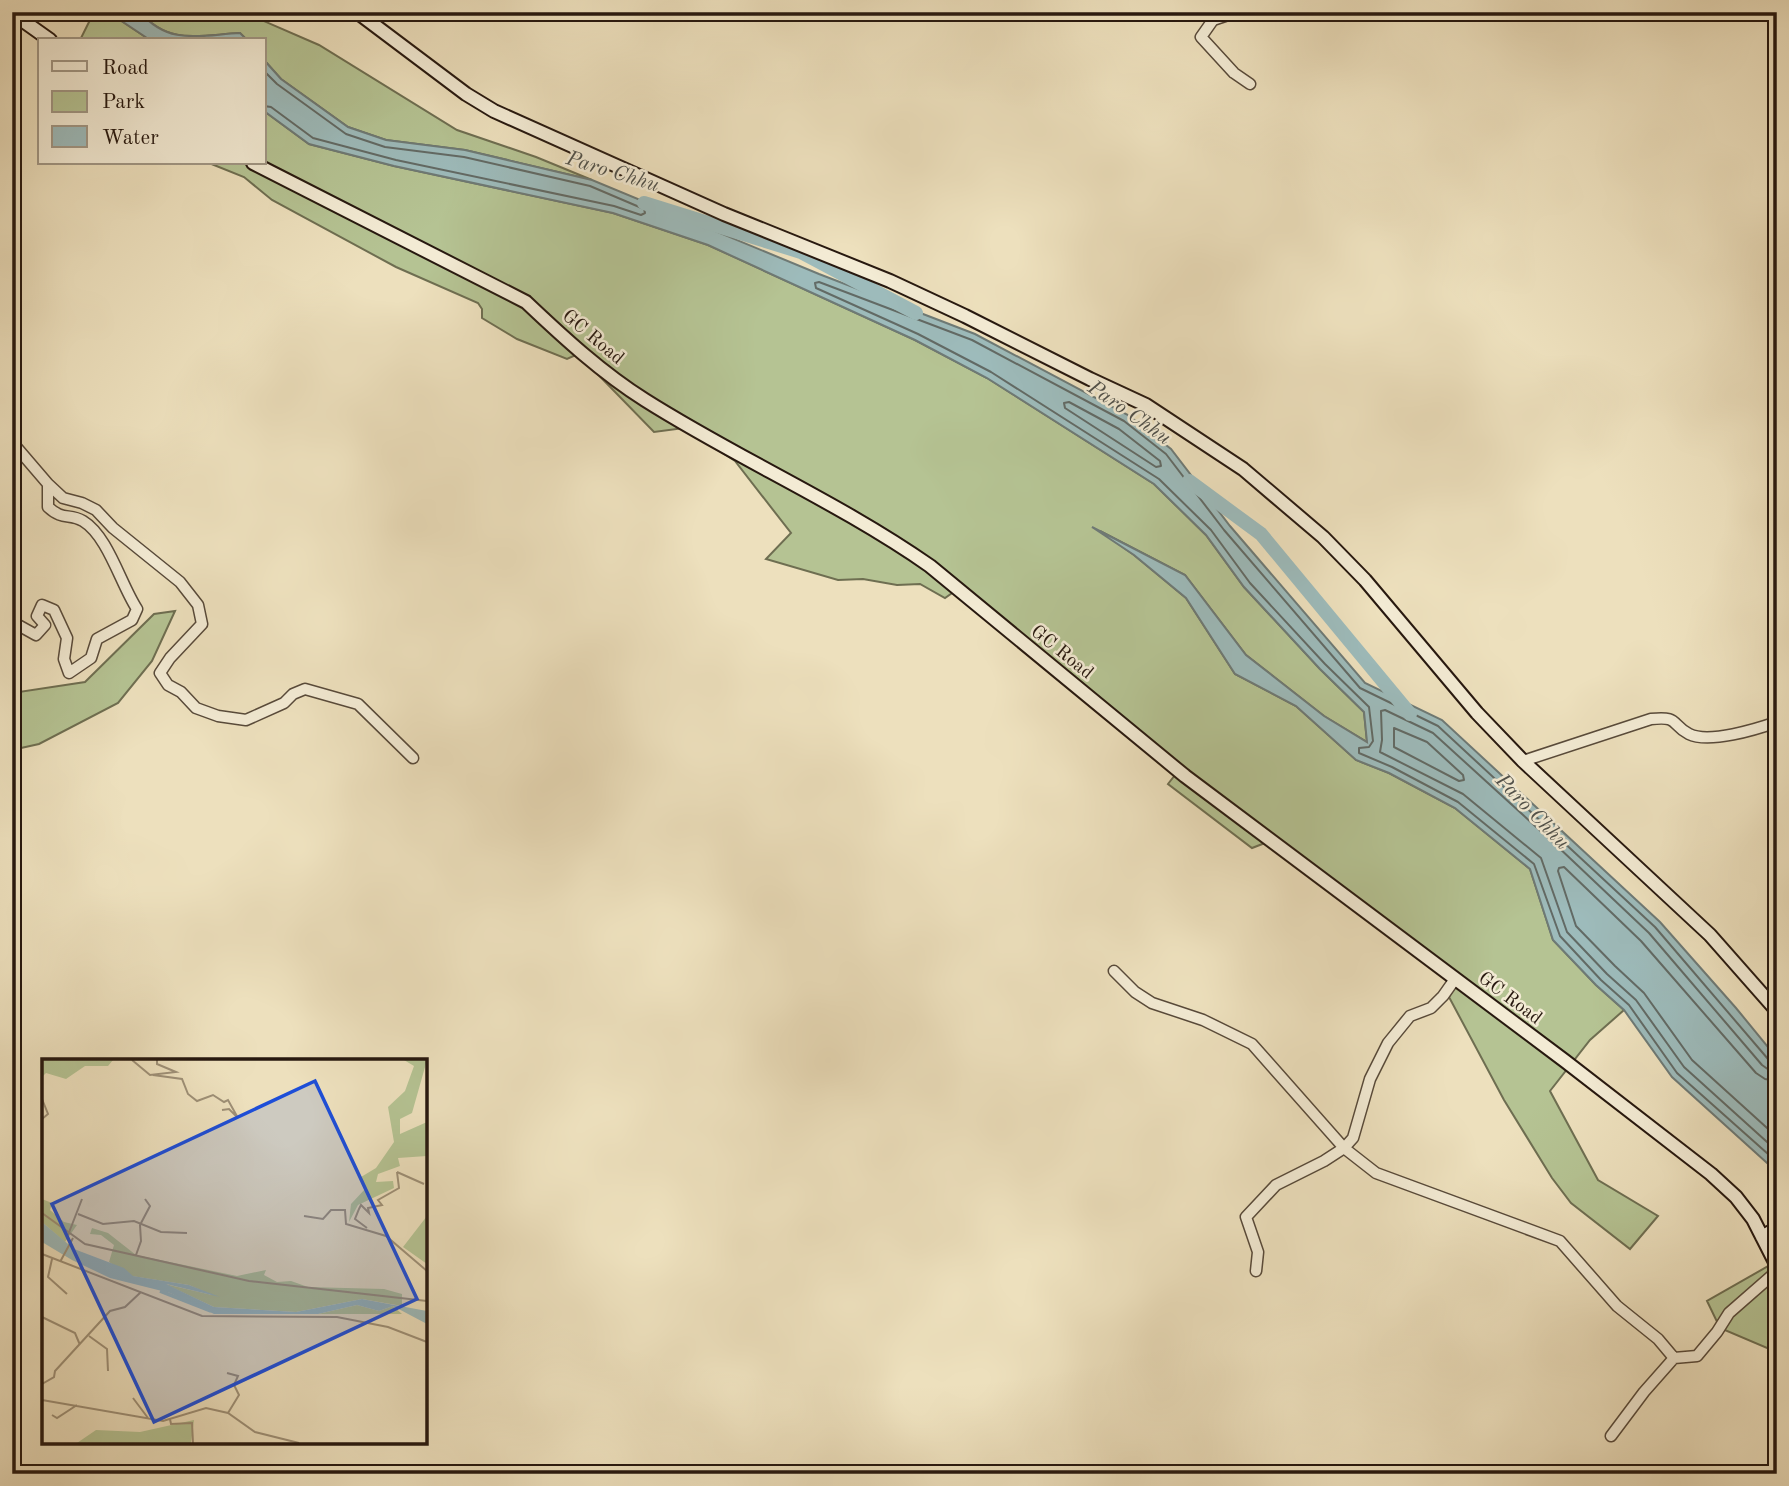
<svg xmlns="http://www.w3.org/2000/svg" width="1789" height="1486" viewBox="0 0 1789 1486" font-family="'Old Standard TT',serif">
<style>
.green{fill:#b5c393;stroke:#6e6e51;stroke-width:2}
.water{fill:#9dbbbb;stroke:#6e7a76;stroke-width:2}
.lines{fill:none;stroke-linecap:round;stroke-linejoin:round}
.shore{stroke:#626a65;stroke-width:2}
.river{stroke:#9dbbbb;stroke-width:14}
.street-casing{stroke:#584a3a;stroke-width:13}
.secondary-casing{stroke:#27180f;stroke-width:16}
.street{stroke:#f3ebd4;stroke-width:10}
.secondary{stroke:#f3ebd4;stroke-width:12}
.labels{text-anchor:middle;stroke-width:5;stroke-linejoin:round;paint-order:stroke}
.street-label{font-size:19px;fill:#27180f;stroke:#f3ebd4}
.water-label{font-size:21px;font-style:italic;fill:#50514b;stroke:#f3ebd4}
.inset-river{fill:none;stroke:#9dbbbb;stroke-width:3.5}
.inset-road{fill:none;stroke:#9e9077;stroke-width:2}
.view{fill:#1d4ed8;fill-opacity:0.15;stroke:#1d4ed8;stroke-width:3.5}
.inset-edge{fill:none;stroke:#27180f;stroke-width:3.5}
</style>
<rect width="100%" height="100%" fill="#ede0bd"/>
<filter id="stains"><feTurbulence type="fractalNoise" baseFrequency=".00286" numOctaves="4"/><feColorMatrix values="0 0 0 0 .2 0 0 0 0 .09 0 0 0 0 .02 0 0 0 .5 -.17"/></filter>
<radialGradient id="worn" r=".72"><stop offset=".6" stop-color="#630" stop-opacity="0"/><stop offset="1" stop-color="#630" stop-opacity=".3"/></radialGradient>
<path class="green" d="M94,12h14l42,28h-70z
M140,12h103l76,33 138,85 79,27 56,23 -127,-30 -79,-10 -38,-13 -67,-48 -17,-19v-20h-17l-7,-7c-40,2 -71,13 -100,-21z
M264,111l45,33 85,22 219,47 95,32 207,95 72,38 167,106 52,51 38,52 76,82 44,43 3,30 -43,-26 -78,-61 -61,-80 -85,-44 34,24 52,43 49,76 61,32 60,54 33,13 66,35 75,61 23,71 43,45 28,25 -34,30 -40,51 48,89 60,36 -28,33 -59,-46 -19,-25 -48,-78 -55,-103 7,-12 -191,-142 -13,5 -84,-64 7,-9 -220,-184 -10,7 -25,-14 -23,1 -34,-6 -25,1 -72,-21 25,-26 -56,-72 -51,-33 -30,4 -76,-78 -11,5 -50,-20 -35,-21v-9l-4,-6 -82,-36 -124,-67 -28,-23 -35,-14h55z
M175,611l-23,50 -34,42 -79,41 -27,6v-57l73,-11 69,-68z
M1777,1261v99l-5,-10 -52,-22 -13,-27z"/>
<path class="water" d="M108,12h32c29,34 60,23 100,21l7,7h-97z
M264,60l17,19 67,48 38,13 79,10 127,30 227,94 156,60 153,81 43,34 59,77 135,157 77,37 218,202 76,86 41,50v114l-105,-95 -48,-67 -28,-25 -43,-45 -23,-71 -75,-61 -66,-35 -33,-13 -60,-54 -61,-32 -49,-76 -52,-43 -42,-28 93,48 61,80 78,61 43,26 -3,-30 -44,-43 -76,-82 -38,-52 -52,-51 -167,-106 -72,-38 -207,-95 -95,-32 -219,-47 -85,-22 -45,-33z"/>
<g class="lines">
<path class="shore" d="M264,71l13,13 69,50 39,13 79,10 126,29 54,23 1,4 -4,2 -27,-9 -218,-46 -83,-22 -42,-31 -7,-1
M1069,402l50,27 41,32 1,5 -5,1 -91,-59 -1,-5z
M1394,728l33,14 36,33 1,5 -5,1 -65,-34z
M1777,1062l-9,-3 -113,-132 -217,-201 -78,-38 -136,-158 -58,-76 -42,-33 -152,-81 -153,-58 -4,1 1,5 102,46 73,38 168,107 52,51 39,53 75,81 44,43 4,34 -4,6 -10,1v5l33,14 66,35 76,62 26,72 41,44 28,25 48,68 100,89
M1777,1071l-8,-1 -7,-5 -113,-132 -93,-88 -123,-112 -48,-23 -4,1 1,29 -2,12 83,42 78,64 26,74 40,42 29,26 48,67 93,84
M1777,1081l-12,-2 -9,-6 -115,-132 -77,-74 -5,1 -1,3 18,55 39,40 29,27 48,67 85,77"/>
<path class="river" d="M644,203l157,49 115,61
M1189,481l72,53 149,180"/>
<g class="street-casing">
<path id="street" d="M1228,12l-3,4 -12,4 -12,17 33,36 16,11
M12,442l36,42 15,14 19,5 14,7 17,18 67,54 18,23 4,19 -32,34 -10,15 8,12 13,7 15,16 22,8 28,4 38,-17 9,-9 12,-5 53,15 55,54
M12,625h6l18,10 9,-10 -8,-9 5,-11 12,5 13,28 -3,21 5,14 22,-15 6,-19 35,-19 5,-11c-16,-24 -29,-73 -54,-88 -14,-8 -20,0 -35,-14v-23
M1523,761l128,-42c29,-3 19,5 38,15 20,10 68,-5 88,-12
M1114,971l21,21 17,11 51,17 49,24 92,104 32,25 184,68 57,65 41,33 16,19
M1256,1271l2,-19 -12,-35 30,-32 48,-24 20,-13 9,-10 17,-59 18,-36 22,-27 21,-8 12,-12 12,-17
M1611,1436l33,-44 30,-34 23,-2 20,-24 12,-19 48,-42
M536,1474h1"/>
</g>
<g class="secondary-casing">
<path id="secondary" d="M357,12l109,82 28,17 230,103 166,67 75,35 125,63 56,26 97,64 80,68 42,43 112,133 46,48 187,174 67,76
M1775,12l2,1
M12,13l38,27
M253,163l273,139c37,35 76,71 119,98 93,59 195,103 285,166l255,210 380,285 146,113 25,23 17,22 24,47
M1762,1237l15,-9"/>
</g>
<use href="#street" class="street"/>
<use href="#secondary" class="secondary"/>
</g>
<g class="labels">
<g class="street-label">
<text transform="translate(594 336) rotate(40)" y="7">GC Road</text>
<text transform="translate(1063 651) rotate(39)" y="7">GC Road</text>
<text transform="translate(1511 997) rotate(37)" y="7">GC Road</text>
</g>
<g class="water-label">
<text transform="translate(613 171) rotate(17)" y="7">Paro Chhu</text>
<text transform="translate(1130 412) rotate(35)" y="7">Paro Chhu</text>
<text transform="translate(1533 811) rotate(46)" y="7">Paro Chhu</text>
</g>
</g>
<g transform="translate(42 1059)">
<rect width="385" height="385" fill="#ede0bd"/>
<path d="M0,1h71l-5,6h-23l-19,13 -20,-6 -4,4zM362,1h23l-15,53 -12,6v15l27,-12v34l-29,2 2,8 -22,8 -2,8 17,-1 1,7 -36,17 -9,17 2,-18 15,-16 -5,-11 15,-9 18,-26 -6,-35 17,-16 9,-25zM0,140l10,4 -2,7 14,12 13,3 -12,17 -23,-20zM385,157v48l-24,-17zM50,169l16,5 28,22 101,21 29,-6 -2,5 13,7 14,-1 17,6 76,2 18,5v12l-40,-7 -66,13 -82,-5 -49,-23 47,11 -23,-10 -57,-9 -23,-14 5,-17 -13,-10 -11,-1zM315,246l22,6 14,-5 9,8h-84zM152,361l-3,23h-114l19,-13 44,2z" fill="#b5c393"/>
<path d="M0,163l32,27 50,19 9,8 56,9 31,12 -54,-13 48,23 82,5 66,-13 65,12v13l-34,-18 -14,5 -22,-6 -39,9h-104l-44,-21 -60,-15 -38,-18 -30,-18z" fill="#9dbbbb"/>
<path class="inset-river" d="M118,232l51,20"/>
<path class="inset-road" d="M90,1l18,15 26,-3 -19,-8v-4M111,16l29,4 6,15 9,7 16,-6 11,7 4,-2 10,18 -9,-9 -7,1M0,40l6,15 -6,5M355,113l27,12M0,154l43,31 164,37 178,20M36,155l25,10 31,-3 27,11 26,1M262,157l19,3 8,-9h14l1,14 40,12 41,35M325,169l-12,-9 4,-10 2,-4 8,8 -1,-5 14,-3 -4,-5 21,-12 -2,-16M26,176l14,-36M0,195l160,62 135,1 51,10 39,15M94,196l5,-14 -1,-16 10,-19 -5,-7M10,200l-4,18 19,17M18,203l13,-24M0,258l33,16 5,12M47,277l18,13 1,22M185,314l11,3 -4,9 5,10 -11,18M0,325l12,-7 1,-6 55,-60 15,-4 16,-15M91,339l15,20M0,341l121,21 43,-13 22,5 27,19 44,11M10,356l5,3 20,-13M128,360l1,5 21,-1 1,20"/>
<path class="view" d="M273,22l102,218 -263,123 -102,-218z"/>
<rect width="385" height="385" class="inset-edge"/>
</g>
<rect width="1789" height="1486" fill="none" stroke="#ede0bd" stroke-width="42"/>
<rect x="14" y="14" width="1761" height="1458" fill="none" stroke="#27180f" stroke-width="3.5"/>
<rect x="21" y="21" width="1747" height="1444" fill="none" stroke="#27180f" stroke-width="2"/>
<rect x="38" y="38" width="228" height="126" fill="#f3ebd4" stroke="#a19785" stroke-width="2"/>
<rect x="52" y="61" width="35" height="10" fill="#f3ebd4" stroke="#a19785" stroke-width="2"/>
<text x="102" y="74" font-size="21" fill="#27180f">Road</text>
<rect x="52" y="91" width="35" height="21" fill="#b5c393" stroke="#a19785" stroke-width="2"/>
<text x="102" y="108" font-size="21" fill="#27180f">Park</text>
<rect x="52" y="126" width="35" height="21" fill="#9dbbbb" stroke="#a19785" stroke-width="2"/>
<text x="102" y="144" font-size="21" fill="#27180f">Water</text>
<rect width="100%" height="100%" filter="url(#stains)"/>
<rect width="100%" height="100%" fill="url(#worn)"/>
</svg>
